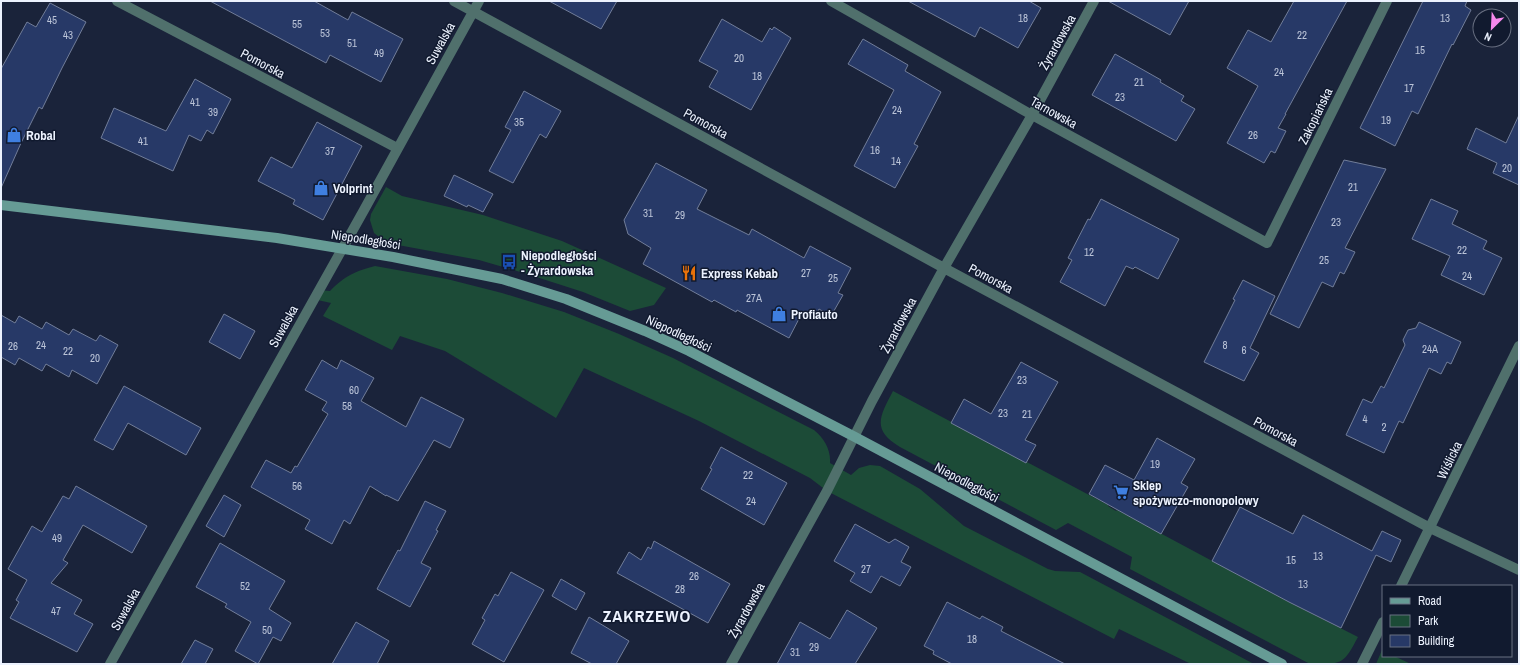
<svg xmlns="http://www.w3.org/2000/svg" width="1520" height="665" viewBox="0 0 1520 665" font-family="'Archivo Narrow',sans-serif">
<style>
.green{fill:#1c4b37}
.building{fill:#273967;stroke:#717d99}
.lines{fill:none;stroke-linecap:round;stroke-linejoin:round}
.street{stroke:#50706c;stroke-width:10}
.secondary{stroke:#669b95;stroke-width:10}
.labels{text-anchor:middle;stroke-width:3;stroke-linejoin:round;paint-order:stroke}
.number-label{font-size:11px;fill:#bbc4d8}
.street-label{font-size:13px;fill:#ecf2fe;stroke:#111a2f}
.poi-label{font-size:13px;font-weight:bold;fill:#ecf2fe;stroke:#111a2f;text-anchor:start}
.district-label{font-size:17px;font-weight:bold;letter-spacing:1px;fill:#ecf2fe;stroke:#111a2f}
</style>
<rect width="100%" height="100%" fill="#1a233a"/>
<path class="green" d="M386,187l16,9 81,19 79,26 104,47 -12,17 -24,6 -47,-19 -59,-19 -45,-13 -92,-17 -13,-10 -4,-13 1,-6z
M375,266l72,13 55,14 62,19 55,22 54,24 141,72c10,8 17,20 16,33l21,12 8,-7 11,-3 10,1 40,23 44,37 84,43 7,2 25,1 174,92h-63l-72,-35 -5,10 -287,-148 -17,-13 -111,-57 -115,-53 -28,50 -111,-67 -45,-15 -8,14 -69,-34 8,-13 -18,-4 5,-9 12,1c15,-15 25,-20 45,-25z
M893,391l215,114v1l8,5 1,-1 166,89 75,38c-15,28 -15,27 -48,27l-180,-95 2,-12 -64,-34 -12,7 -156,-83c-29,-17 -20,-31 -7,-56z
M1382,650l1,1v5h11l17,8h-35z"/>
<path class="building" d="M210,1h104l34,19 4,-8 51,27 -22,43 -51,-27 -4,8z
M549,1h68l-16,28z
M908,1h121l12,7 -23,40 -38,-21 -5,10z
M1108,1h81l-19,34z
M1294,1h53l-62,113h1l-8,14 8,3 -11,22 -4,-2 -7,12 -37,-20 31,-57 -31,-18 21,-38 23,12z
M1423,1h44l-2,5 6,4 -18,35 -1,-1 -34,70 -6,-3 -17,35 -35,-18z
M50,3l36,19 -24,46 -20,41 -3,-2 -18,36 -20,45v-119l26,-47 9,5z
M722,19l40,23 8,-14 2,2 2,-3 17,11 -40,72 -42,-23 9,-16 -19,-10z
M863,39l45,26 -3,6 36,21 -27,52 4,2 -23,42 -41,-22 40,-76 -46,-26z
M1115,54l46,26 -1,2 24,14 -3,5 14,8 -19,32 -84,-46z
M195,79l36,20 -18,35 -6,-4 -6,11 -12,-6 -16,36 -72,-33 13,-30 52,23z
M524,91l37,20 -15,27 -6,-4 -27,49 -24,-12 22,-41 -6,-3z
M1519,115v70l-26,-12 4,-10 -30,-14 9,-21 30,15z
M317,122l45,24 -39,74 -30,-16 2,-4 -37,-19 13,-24 21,11z
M1344,160l42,9 -41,79 10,4 -11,22 -4,-2 -7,15 -11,-5 -23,46 -29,-14z
M656,163l51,27 -10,19 52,26 3,-6 52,29 6,-12 41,22 -13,25 5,2 -12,21 -12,-7 -5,10 -12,-6 -13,25 -52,-28 -1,2 -22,-12 -2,2 -69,-38 8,-16 -23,-14 -4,-14z
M454,175l39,19 -10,18 -15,-7 -1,2 -23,-11z
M1101,199l78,40 -21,40 -23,-12 -2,2 -7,-3 -21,40 -45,-24 12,-22 -4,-2 20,-39 2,1z
M1431,199l27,12 -6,13 35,17 -4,8 19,9 -18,37 -43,-20 9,-19 -38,-17z
M1243,280l32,16 -25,52 9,5 -15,28 -40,-19 31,-62 -2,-1z
M224,314l31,17 -15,28 -31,-17z
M1,315l14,8 4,-7 23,13 4,-7 23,13 4,-6 23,12 4,-6 18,10 -21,39 -25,-14 -3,7 -23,-13 -4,7 -23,-13 -4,7 -14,-8z
M1419,322l42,20 -10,22 -4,-2 -6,12 -12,-6 -26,55 -4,-2 -15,32 -38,-18 17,-36 9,4 9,-17 3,2 21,-43 -2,-5 5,-10 8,-2z
M322,360l15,9 4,-9 33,18 -13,23 45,26 15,-30 43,22 -14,29 -16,-8 -36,61 -12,-6v1l-16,-10 -20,38 -6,-4 -12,24 -27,-15 5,-9 -59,-33 15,-27 25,13 4,-7 2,1 31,-53 -6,-4 5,-8 -22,-12z
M1021,362l37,20 -33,58 11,5 -10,18 -75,-40 13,-24 27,15z
M124,386l77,42 -15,27 -58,-32 -15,27 -19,-10z
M1157,438l38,21 -14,24 7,4 -27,47 -72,-40 16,-29 29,15z
M721,447l66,36 -23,42 -63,-36 11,-20 -2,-1z
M76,486l71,40 -15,27 -49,-28 -20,35 5,3 -17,20 31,17 -8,14 19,10 -16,28 -67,-34 9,-16 -3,-2 11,-20 -19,-11 24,-43 10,6 21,-36 6,3z
M224,495l17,10 -17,32 -18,-11z
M425,501l21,10 -10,19 2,1 -17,32 10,5 -21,39 -33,-18 21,-39 2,1z
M1240,507l53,27 10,-19 69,36 10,-20 19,9 -10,22 -15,-7 -35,73 -52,-26 -77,-41z
M855,524l34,19 6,-4 14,8 -8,15 10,5 -11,19 -19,-10 -10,17 -21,-12 5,-8 -21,-12z
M654,541l76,43 -22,39 -91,-50 12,-21 12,8 7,-13 3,2z
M220,543l65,38 -16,28 22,14 -10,18 -8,-4 -15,27 -23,-13 16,-29 -26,-15 2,-3 -31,-17z
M511,572l33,18 -40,72 -32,-18 13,-24 -3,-2 13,-24 3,2z
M561,579l24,14 -9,17 -24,-14z
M947,602l33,17 2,-3 21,11 -2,4 64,33h-113l-19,-10 1,-3 -10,-5z
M847,610l30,18 -22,36h-78l23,-42 30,17z
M589,617l40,24 -13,23h-24l-21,-11z
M356,622l33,19 -12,23h-45z
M195,640l18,9 -8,15h-24z"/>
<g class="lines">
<path class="street" d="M117,1l280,147
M454,1l490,267 486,260 89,42
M831,1l201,114 235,128 120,-242
M1401,586l118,-240
M110,664l254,-454 115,-209
M731,664l96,-173 45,-90 72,-133 88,-153 62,-114
M1362,664l21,-42"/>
<path class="secondary" d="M1,205l276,33 116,19 109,22 64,20 79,32 44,20 166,86 427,227"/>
</g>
<defs>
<g id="shop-bare" transform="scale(1.2)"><path d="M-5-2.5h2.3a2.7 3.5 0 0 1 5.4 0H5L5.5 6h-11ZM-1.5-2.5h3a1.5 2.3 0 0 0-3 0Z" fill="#3f7fe0" stroke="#111a2f" stroke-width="2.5" paint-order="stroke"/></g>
<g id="bus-bare" transform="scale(1.2)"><path d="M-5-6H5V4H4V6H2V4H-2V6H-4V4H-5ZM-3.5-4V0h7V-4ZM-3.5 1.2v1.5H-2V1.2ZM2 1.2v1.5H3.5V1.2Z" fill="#1a4fb4" stroke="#111a2f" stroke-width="2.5" paint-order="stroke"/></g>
<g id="restaurant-bare" transform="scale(1.2)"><path d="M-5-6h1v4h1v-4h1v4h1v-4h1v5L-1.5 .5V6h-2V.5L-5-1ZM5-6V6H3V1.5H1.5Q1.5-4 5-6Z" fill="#e8710a" stroke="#111a2f" stroke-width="2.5" paint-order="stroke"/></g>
<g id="supermarket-bare" transform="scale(1.2)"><path d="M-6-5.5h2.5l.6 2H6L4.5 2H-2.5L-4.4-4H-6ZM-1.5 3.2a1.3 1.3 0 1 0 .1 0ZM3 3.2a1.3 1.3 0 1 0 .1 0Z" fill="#3f7fe0" stroke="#111a2f" stroke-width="2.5" paint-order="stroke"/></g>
</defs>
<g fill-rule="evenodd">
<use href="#shop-bare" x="14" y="135"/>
<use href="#shop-bare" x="321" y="188"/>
<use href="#bus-bare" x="509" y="262"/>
<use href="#restaurant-bare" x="689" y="273"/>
<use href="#shop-bare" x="779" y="314"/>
<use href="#supermarket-bare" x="1121" y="492"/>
</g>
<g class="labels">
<g class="number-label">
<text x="1023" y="22">18</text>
<text x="1445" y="22">13</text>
<text x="52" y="24">45</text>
<text x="297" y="28">55</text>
<text x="325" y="37">53</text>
<text x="68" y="39">43</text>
<text x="1302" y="39">22</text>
<text x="352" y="47">51</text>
<text x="1420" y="54">15</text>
<text x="379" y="57">49</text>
<text x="739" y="62">20</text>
<text x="1279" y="76">24</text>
<text x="757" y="80">18</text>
<text x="1139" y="86">21</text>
<text x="1409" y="92">17</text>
<text x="1120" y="101">23</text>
<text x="195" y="106">41</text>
<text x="897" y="114">24</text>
<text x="213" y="116">39</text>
<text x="1386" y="124">19</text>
<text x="519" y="126">35</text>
<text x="1253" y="139">26</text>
<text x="143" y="145">41</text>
<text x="875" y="154">16</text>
<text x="330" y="155">37</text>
<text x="896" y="165">14</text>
<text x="1507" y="172">20</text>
<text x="1353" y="191">21</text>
<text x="648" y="217">31</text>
<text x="680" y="219">29</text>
<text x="1336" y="226">23</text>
<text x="1462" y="254">22</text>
<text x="1089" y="256">12</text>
<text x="1324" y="264">25</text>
<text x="806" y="277">27</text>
<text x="1467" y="280">24</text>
<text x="833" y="282">25</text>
<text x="754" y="302">27A</text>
<text x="41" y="349">24</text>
<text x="1225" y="349">8</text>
<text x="13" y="350">26</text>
<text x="1430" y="353">24A</text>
<text x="1244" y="354">6</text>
<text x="68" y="355">22</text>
<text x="95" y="362">20</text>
<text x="1022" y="384">23</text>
<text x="354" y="394">60</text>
<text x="347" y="410">58</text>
<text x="1003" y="417">23</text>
<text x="1027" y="418">21</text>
<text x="1365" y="423">4</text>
<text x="1384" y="431">2</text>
<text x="1155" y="468">19</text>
<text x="748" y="479">22</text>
<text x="297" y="490">56</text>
<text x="751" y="505">24</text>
<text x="57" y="542">49</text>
<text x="1318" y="560">13</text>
<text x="1291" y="564">15</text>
<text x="866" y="573">27</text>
<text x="694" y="580">26</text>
<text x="1303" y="588">13</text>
<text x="245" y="590">52</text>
<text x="680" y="593">28</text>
<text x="56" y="615">47</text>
<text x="267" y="634">50</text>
<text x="972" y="643">18</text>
<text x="814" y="651">29</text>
<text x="795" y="656">31</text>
</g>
<g class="street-label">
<text transform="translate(1057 42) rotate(-61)" y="5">Żyrardowska</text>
<text transform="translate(440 43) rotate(-61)" y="5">Suwalska</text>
<text transform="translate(263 63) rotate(28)" y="5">Pomorska</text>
<text transform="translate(1054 112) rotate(29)" y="5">Tarnowska</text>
<text transform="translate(1315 116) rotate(-64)" y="5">Zakopiańska</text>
<text transform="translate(706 123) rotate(29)" y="5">Pomorska</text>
<text transform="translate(366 239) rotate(9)" y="5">Niepodległości</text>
<text transform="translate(991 278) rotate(28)" y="5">Pomorska</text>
<text transform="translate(898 325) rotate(-62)" y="5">Żyrardowska</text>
<text transform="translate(283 326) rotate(-61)" y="5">Suwalska</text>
<text transform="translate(679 333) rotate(25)" y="5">Niepodległości</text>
<text transform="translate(1276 431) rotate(28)" y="5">Pomorska</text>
<text transform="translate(1449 460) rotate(-64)" y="5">Wiślicka</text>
<text transform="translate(967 482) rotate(28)" y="5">Niepodległości</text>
<text transform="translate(125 609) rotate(-61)" y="5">Suwalska</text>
<text transform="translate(746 610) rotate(-61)" y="5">Żyrardowska</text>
</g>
<g class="poi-label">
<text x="26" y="140">Robal</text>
<text x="333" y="193">Volprint</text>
<text x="521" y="260">Niepodległości<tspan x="521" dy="15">- Żyrardowska</tspan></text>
<text x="701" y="278">Express Kebab</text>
<text x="791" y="319">Profiauto</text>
<text x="1133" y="490">Sklep<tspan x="1133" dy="15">spożywczo-monopolowy</tspan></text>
</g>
<g class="district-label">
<text x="647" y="622">ZAKRZEWO</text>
</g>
</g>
<rect width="1520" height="665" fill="none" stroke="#ecf2fe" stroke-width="4"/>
<rect x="1382" y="585" width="130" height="72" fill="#111a2f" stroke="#697082"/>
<rect x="1390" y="598" width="20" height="6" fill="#669b95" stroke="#697082"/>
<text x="1418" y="605" font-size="12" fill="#ecf2fe">Road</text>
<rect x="1390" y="615" width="20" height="12" fill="#1c4b37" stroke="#697082"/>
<text x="1418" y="625" font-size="12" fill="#ecf2fe">Park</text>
<rect x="1390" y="635" width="20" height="12" fill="#273967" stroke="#697082"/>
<text x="1418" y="645" font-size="12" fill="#ecf2fe">Building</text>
<g transform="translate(1492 28) rotate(204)"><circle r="19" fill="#111a2f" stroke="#697082"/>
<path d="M0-3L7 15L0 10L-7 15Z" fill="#f688ed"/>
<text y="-6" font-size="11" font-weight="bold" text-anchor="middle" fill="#ecf2fe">N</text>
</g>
</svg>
